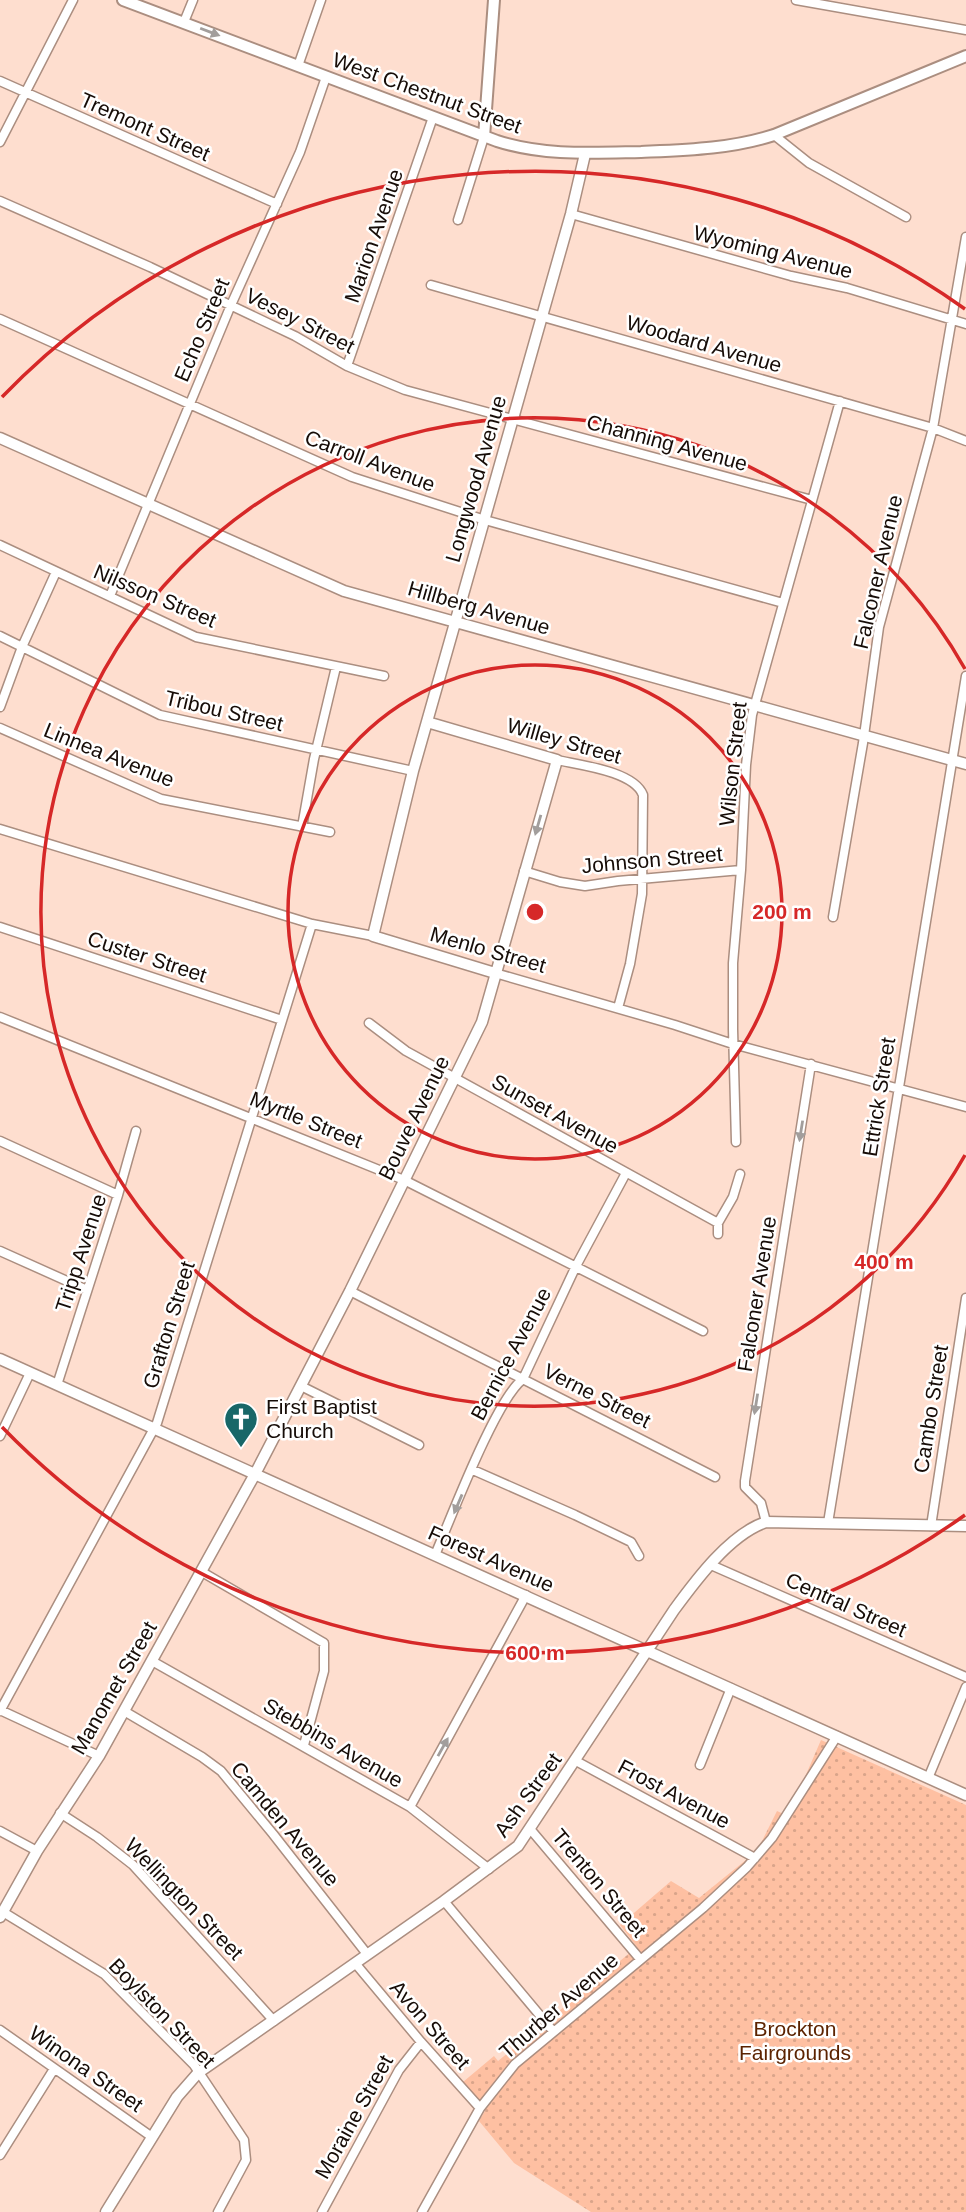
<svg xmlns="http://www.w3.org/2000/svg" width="966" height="2212" viewBox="0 0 966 2212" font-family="Arial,sans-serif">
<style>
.green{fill:url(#green-dots)}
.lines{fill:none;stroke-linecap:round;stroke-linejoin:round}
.minor-casing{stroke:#ab8e80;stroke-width:11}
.tertiary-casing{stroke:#ab8e80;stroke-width:13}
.secondary-casing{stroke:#ab8e80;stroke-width:14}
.minor{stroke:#fff;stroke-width:8}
.tertiary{stroke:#fff;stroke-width:10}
.secondary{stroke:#fff;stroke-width:10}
.oneway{fill:#a29e9c}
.ring{fill:none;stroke:#d62828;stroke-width:3.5}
.labels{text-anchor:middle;stroke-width:5;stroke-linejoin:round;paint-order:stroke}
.street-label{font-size:21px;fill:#160c07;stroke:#fff}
.poi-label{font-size:21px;fill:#160c07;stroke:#fff;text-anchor:start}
.park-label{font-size:21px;fill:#5c2300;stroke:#fff}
.centre{fill:#d62828;stroke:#fff;stroke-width:3.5}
.ring-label{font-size:21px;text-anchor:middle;font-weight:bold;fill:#d62828;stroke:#fff;stroke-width:5;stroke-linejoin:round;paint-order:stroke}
</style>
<defs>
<pattern id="green-dots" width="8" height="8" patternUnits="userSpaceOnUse" patternTransform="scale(1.75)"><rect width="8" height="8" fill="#fec0a2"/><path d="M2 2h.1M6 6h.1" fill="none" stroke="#d9a48a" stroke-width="1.8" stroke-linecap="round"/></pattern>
</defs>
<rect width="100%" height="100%" fill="#fedecf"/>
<path class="green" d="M821,1740l145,65v407h-375l-77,-49 -35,-42 7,-12 -23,-27 31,-26 4,5 139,-114 -17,-22 51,-44 28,17 58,-47 20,-40 11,5z"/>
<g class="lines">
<g class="minor-casing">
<path id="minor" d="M796,0l170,30
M184,22l9,-22
M298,66l23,-66
M0,81l277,123
M774,135l35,28 97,54
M0,142l73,-142
M0,201l150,66 145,69 52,30 58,24 407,110
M571,214l220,62 56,12 119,36
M458,220l26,-83
M431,285l502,143 33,13
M0,319l352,158 133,43 298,83
M347,366l86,-249
M0,545l196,92 188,39
M110,596l121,-291 69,-153 26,-75
M0,636l160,79 253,56
M0,707l22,-60 34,-75
M0,728l161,71 169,33
M557,760c22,5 77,11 86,35l-1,99 -12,70 -12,44
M302,827l12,-68 22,-92
M0,829l312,95 61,12
M524,871l36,11 25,4 33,-5 123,-11
M833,917l30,-174 16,-116 54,-199 33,-191
M0,927l282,93
M495,973l180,52 58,19 233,63
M0,1017l404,163 299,151
M369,1023l37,28 312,172v11
M0,1141l118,54
M736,1142l-3,-113v-66l8,-93 5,-105 6,-50 88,-314
M718,1223l15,-26 7,-23
M0,1251l87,39
M350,1291l365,186
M57,1385l61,-190 18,-64
M301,1386l118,59
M0,1436l30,-63
M473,1470l102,45 56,27 8,14
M766,1522l-5,-19 -16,-16v-6l66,-417
M828,1523l138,-847
M931,1526l35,-228
M435,1555c16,-37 61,-156 88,-176l53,-113 50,-93
M711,1565l255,112
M202,1572l122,71v28l-20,74
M152,1661l258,146 79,62
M0,1710l99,46
M0,1711l157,-288 155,-499
M124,1711l78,46 19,14 52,63 94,120
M576,1761l179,97
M700,1765l31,-77
M929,1776l37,-89
M410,1807l116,-212
M60,1813l37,24 36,28 141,156
M531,1830l109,129
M0,1831l37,20
M444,1901l109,130
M3,1912l101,62 90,91 50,75 2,20 -28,52
M355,1963l66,79 59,66
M0,2030l152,107
M0,2155l54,-86
M322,2212l77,-142 22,-28
M422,2212l58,-104 35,-44 188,-156 44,-41 25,-29 65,-102"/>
</g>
<g class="tertiary-casing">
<path id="tertiary" d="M0,438l344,153 622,173
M495,973l-122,-37 40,-165 158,-557 14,-60
M0,1359l966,436
M0,1917l37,-66 62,-95 156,-282 95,-183 132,-269 75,-262 -130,-38
M106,2212l71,-115 21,-24 246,-172 74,-55 156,-236c22,-30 56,-76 92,-88l200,4"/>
</g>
<g class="secondary-casing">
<path id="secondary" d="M123,0l374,141c47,15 94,12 144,11 45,-2 89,-3 133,-17l192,-79
M484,137l10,-137"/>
</g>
<use href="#minor" class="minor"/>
<use href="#tertiary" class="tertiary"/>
<use href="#secondary" class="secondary"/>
</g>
<defs><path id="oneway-solid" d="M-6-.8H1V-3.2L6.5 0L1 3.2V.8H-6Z" transform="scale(1.75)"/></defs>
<g class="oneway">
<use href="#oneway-solid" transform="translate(210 32) rotate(21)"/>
<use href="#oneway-solid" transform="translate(538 825) rotate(106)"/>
<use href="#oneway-solid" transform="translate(801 1131) rotate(99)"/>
<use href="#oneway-solid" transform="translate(756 1404) rotate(99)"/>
<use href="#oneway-solid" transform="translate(458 1504) rotate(113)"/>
<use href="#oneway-solid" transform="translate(443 1747) rotate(-61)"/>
</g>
<g class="ring">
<circle cx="535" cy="912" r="247"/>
<path d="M965 1155A494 494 0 1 1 965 669"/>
<path d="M965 1515A741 741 0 0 1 2 1427M2 397A741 741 0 0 1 965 309"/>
</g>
<defs>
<g id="church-pin" transform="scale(1.75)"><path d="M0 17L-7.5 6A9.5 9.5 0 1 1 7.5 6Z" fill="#186768" stroke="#fff"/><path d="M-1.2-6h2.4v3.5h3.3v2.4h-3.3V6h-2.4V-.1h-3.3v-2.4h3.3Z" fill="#fff"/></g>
</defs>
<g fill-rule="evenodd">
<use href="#church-pin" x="241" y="1419"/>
</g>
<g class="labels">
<g class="street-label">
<text transform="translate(427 93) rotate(20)" y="7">West Chestnut Street</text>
<text transform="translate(145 127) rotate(24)" y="7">Tremont Street</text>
<text transform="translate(374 236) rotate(-71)" y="7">Marion Avenue</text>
<text transform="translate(773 252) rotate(14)" y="7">Wyoming Avenue</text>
<text transform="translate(300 321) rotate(27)" y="7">Vesey Street</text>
<text transform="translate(202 330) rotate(-67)" y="7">Echo Street</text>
<text transform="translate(704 344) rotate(16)" y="7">Woodard Avenue</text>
<text transform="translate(667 443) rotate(15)" y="7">Channing Avenue</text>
<text transform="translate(370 461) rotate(21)" y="7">Carroll Avenue</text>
<text transform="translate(476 479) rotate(-74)" y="7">Longwood Avenue</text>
<text transform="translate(878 572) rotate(-77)" y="7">Falconer Avenue</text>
<text transform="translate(155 596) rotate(23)" y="7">Nilsson Street</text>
<text transform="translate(479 608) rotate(16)" y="7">Hillberg Avenue</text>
<text transform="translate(224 711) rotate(13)" y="7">Tribou Street</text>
<text transform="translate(564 741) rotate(16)" y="7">Willey Street</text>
<text transform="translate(109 755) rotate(22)" y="7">Linnea Avenue</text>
<text transform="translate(733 764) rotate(-84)" y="7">Wilson Street</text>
<text transform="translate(652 860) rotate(-5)" y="7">Johnson Street</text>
<text transform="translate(488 950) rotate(16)" y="7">Menlo Street</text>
<text transform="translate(147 957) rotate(18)" y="7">Custer Street</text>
<text transform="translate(879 1097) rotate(-81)" y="7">Ettrick Street</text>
<text transform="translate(555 1114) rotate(29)" y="7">Sunset Avenue</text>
<text transform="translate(414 1118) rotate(-64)" y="7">Bouve Avenue</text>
<text transform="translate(306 1120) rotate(22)" y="7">Myrtle Street</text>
<text transform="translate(81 1253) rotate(-72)" y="7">Tripp Avenue</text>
<text transform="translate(757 1294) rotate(-81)" y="7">Falconer Avenue</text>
<text transform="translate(169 1325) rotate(-73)" y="7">Grafton Street</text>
<text transform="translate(511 1354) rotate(-62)" y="7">Bernice Avenue</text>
<text transform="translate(597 1396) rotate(27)" y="7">Verne Street</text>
<text transform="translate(931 1409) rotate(-81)" y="7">Cambo Street</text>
<text transform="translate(491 1559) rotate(24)" y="7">Forest Avenue</text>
<text transform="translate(846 1605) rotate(24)" y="7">Central Street</text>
<text transform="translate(114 1688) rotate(-60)" y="7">Manomet Street</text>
<text transform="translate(333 1743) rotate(30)" y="7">Stebbins Avenue</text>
<text transform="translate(674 1794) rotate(28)" y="7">Frost Avenue</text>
<text transform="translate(528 1795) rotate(-54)" y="7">Ash Street</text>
<text transform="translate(285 1824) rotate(50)" y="7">Camden Avenue</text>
<text transform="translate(599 1883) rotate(50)" y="7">Trenton Street</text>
<text transform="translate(184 1899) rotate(46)" y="7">Wellington Street</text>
<text transform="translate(559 2006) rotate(-41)" y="7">Thurber Avenue</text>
<text transform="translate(162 2013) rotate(46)" y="7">Boylston Street</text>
<text transform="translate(430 2025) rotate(49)" y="7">Avon Street</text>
<text transform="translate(86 2069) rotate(35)" y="7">Winona Street</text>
<text transform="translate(354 2117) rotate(-61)" y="7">Moraine Street</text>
</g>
<g class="poi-label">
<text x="266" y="1414">First Baptist<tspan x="266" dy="24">Church</tspan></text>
</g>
<g class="park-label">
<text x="795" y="2036">Brockton<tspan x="795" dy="24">Fairgrounds</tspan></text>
</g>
</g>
<circle cx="535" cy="912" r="10" class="centre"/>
<g class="ring-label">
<text x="782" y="919">200 m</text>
<text x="884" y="1269">400 m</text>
<text x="535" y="1660">600 m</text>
</g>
</svg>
